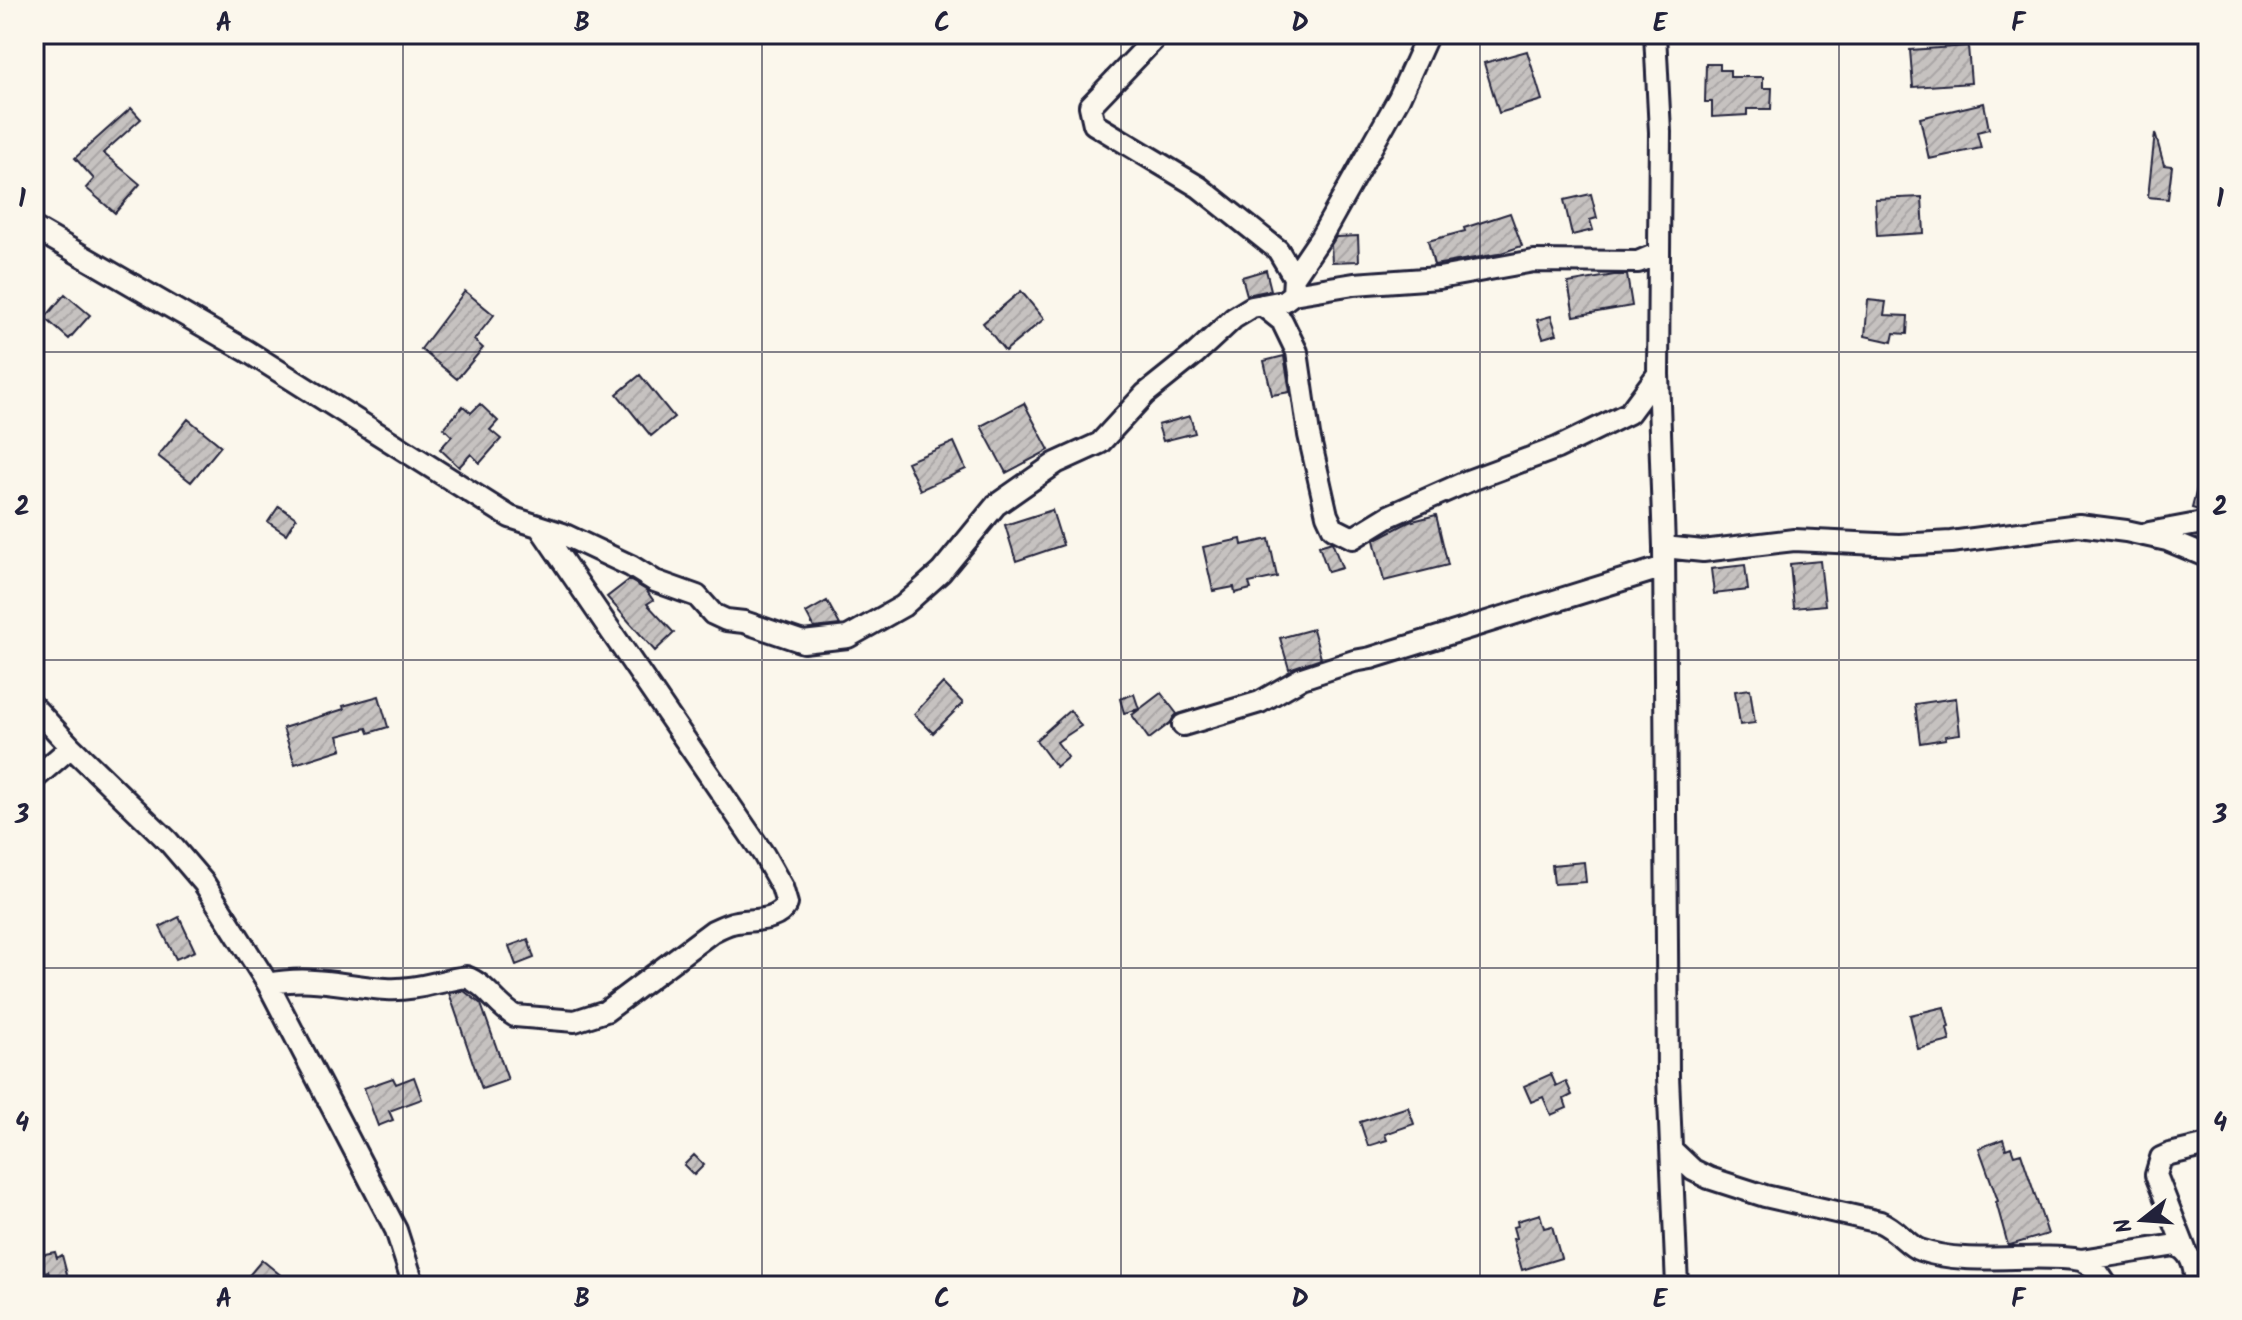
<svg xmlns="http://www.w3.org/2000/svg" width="2242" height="1320" viewBox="0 0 2242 1320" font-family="Kalam,sans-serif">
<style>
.building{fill:url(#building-hatch);stroke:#22223b;stroke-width:2}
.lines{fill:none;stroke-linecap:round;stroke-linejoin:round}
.minor-casing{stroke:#22223b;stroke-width:26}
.minor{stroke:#fbf7ec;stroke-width:20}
.grid{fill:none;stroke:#22223b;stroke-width:2;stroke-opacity:0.55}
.neatline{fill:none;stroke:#22223b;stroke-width:3}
.grid-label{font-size:26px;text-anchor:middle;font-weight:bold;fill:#22223b}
</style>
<defs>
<pattern id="building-hatch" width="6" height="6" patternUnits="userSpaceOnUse" patternTransform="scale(2)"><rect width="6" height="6" fill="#c6c2c0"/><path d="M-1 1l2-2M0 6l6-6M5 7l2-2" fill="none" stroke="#aaa6a6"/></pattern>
</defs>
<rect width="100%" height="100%" fill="#fbf7ec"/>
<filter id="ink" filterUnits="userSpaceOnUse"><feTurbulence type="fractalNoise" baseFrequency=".0125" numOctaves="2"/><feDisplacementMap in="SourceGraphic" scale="16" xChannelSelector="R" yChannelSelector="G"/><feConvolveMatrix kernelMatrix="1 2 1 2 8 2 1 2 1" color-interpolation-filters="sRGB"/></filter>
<g filter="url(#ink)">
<path class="building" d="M1968,46l3,37 -58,4 -3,-37z
M1527,51l15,49 -43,13 -15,-50z
M1706,64h14v6h10v7h33v11h9l-1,21h-24v6l-35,2v-15h-7z
M1984,103l5,26 -12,3 4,16 -52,11 -9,-41z
M131,108l10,11 -38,34 37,31 -25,29 -29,-25 8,-9 -19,-21z
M2155,133l9,32 8,1 -4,33 -20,-2z
M1591,194l6,24 -7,2 3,10 -21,5 -8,-35z
M1922,197l2,36 -47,3 -2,-37z
M1510,213l12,33 -24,8 -64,11 -6,-24 37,-10 -1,-3z
M1358,236l1,25 -27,1 -1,-17 5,-8z
M1266,270l5,20 -24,5 -5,-18z
M1614,275h13l5,31 -58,10 -6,-33z
M465,291l29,24 -20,25 9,8 -26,31 -36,-30z
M1021,291l23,28 -39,32 -22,-28z
M65,294l25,21 -21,24 -24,-21z
M1868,300l18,2 -2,13 24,1 -1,18 -13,-1 -2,9 -27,-6z
M1551,316l6,18 -14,4 -6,-18z
M1284,356l6,36 -18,3 -8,-34z
M640,375l34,42 -23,19 -34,-42z
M1024,403l25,47 -43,23 -25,-47z
M480,404l18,17 -8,9 11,9 -21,24 -9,-9 -12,13 -19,-18 12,-13 -8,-8 19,-22 8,7z
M1190,416l5,17 -32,8 -5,-16z
M188,419l33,27 -30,36 -33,-26z
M954,442l12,27 -46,21 -13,-28z
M2203,465h5v44l-9,1 -7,-2z
M279,506l17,12 -10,16 -18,-12z
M1052,510l11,35 -47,16 -11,-36z
M1436,515l12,50 -64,16 -10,-41 35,-18z
M1241,539l1,6 27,-6 8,38 -28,6 2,6 -16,4 -1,-6 -21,4 -10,-44z
M1332,542l10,26 -14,4 -9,-26z
M1820,561l5,44 -31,3 -4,-44z
M1745,565l3,25 -34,4 -3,-25z
M629,580l17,10 7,10 -6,4 27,29 -19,18 -48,-54z
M827,601l13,24 -26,3 -8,-15z
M1313,629l8,29 -32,11 -9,-31z
M943,683l20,20 -30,30 -19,-19z
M1750,689l5,34 -15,2 -5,-34z
M1161,693l16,21 -7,9 -21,16 -17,-24z
M1134,694l5,15 -15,4 -4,-14z
M379,696l9,31 -19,6 -2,-5 -29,8 4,13 -47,15 -12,-36 61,-19 -1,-3z
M1956,698l4,36 -15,2 1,3 -26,4 -5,-39z
M1070,710l11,16 -24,16 11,15 -12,10 -20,-27z
M1584,862l2,20 -32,2 -2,-19z
M179,917l16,34 -19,8 -16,-32z
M528,939l6,19 -18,7 -7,-19z
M464,991l17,13 27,76 -26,9 -33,-96z
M1944,1007l5,20 -2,1 3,13 -32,8 -8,-34z
M1551,1074l5,12 10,-5 6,14 -8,4 3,9 -16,7 -8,-18 -12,5 -7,-16z
M414,1077l8,22 -33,12 4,9 -15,6 -14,-38 29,-10 3,6z
M1408,1107l6,17 -29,10 2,6 -19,6 -8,-24z
M2003,1139l3,10 5,-2 3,8 7,-2 27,81 -38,11h-2l-12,-43 2,-1 -19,-53z
M694,1155l10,10 -10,10 -10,-10z
M1540,1214l4,14 8,-2 9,32 -39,12 -9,-31 3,-1 -3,-11 5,-1 -1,-5z
M55,1252l2,6 5,-3 8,31h-18l-4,-15 -4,1 -4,-17z
M262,1260l32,26h-54z"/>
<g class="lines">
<g class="minor-casing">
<path id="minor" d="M1159,34l-69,72 4,18 105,63 79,63 16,27
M1655,34l5,98 -2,242 6,173 4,529 9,210
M34,228l213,123 263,166 53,17 68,32 24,15 42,15 16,18 13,6 18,2 59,20 45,-5 55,-31 38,-34 55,-67 60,-42 44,-20 45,-49 50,-40 39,-36 18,-11 32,-6 9,-7 1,-17 27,-40 78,-139 29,-64
M1293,294l61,-10 85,-6 95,-17 104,1 21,-9
M1262,305l20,16 15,31 12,83 18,80 6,13 20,10 36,-22 79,-35 89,-33 72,-35 29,-39
M2149,533l59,-11
M1664,547l39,4 91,-11 105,5 52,-3 128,-17 47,6 41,9 41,17
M34,707l37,40 97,94 36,42 64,101 128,246 18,56
M1183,725l77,-23 42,-24 52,-17 17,-3 293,-91
M34,779l37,-32
M268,984c43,-9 75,2 118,5 27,2 53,-8 80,-12 21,8 30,28 49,39l60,5 31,-10 107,-80c6,-3 12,-6 19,-8 20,-5 44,1 55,-19l-5,-17 -18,-32 -223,-326
M1672,1150l21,20 16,8 56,18 115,26c17,7 28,24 40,28 49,17 110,2 161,10l14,8 12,18
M2185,1249l-29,-74 5,-17 9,-4 38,-9
M2081,1260l94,-15c18,7 19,23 22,41"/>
</g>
<use href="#minor" class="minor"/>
</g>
</g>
<path class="grid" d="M403,34v1252M762,34v1252M1121,34v1252M1480,34v1252M1839,34v1252M34,352h2174M34,660h2174M34,968h2174"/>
<rect width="2242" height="1320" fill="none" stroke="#fbf7ec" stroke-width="88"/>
<g transform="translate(2142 1220) rotate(253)" stroke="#fbf7ec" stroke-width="6" paint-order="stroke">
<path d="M0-6L14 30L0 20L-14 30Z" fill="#22223b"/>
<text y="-12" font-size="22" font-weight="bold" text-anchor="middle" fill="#22223b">N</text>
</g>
<rect x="44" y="44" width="2154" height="1232" class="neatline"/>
<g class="grid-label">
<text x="224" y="31">A</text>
<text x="582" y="31">B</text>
<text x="942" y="31">C</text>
<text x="1300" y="31">D</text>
<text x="1660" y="31">E</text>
<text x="2018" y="31">F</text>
<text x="22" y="207">1</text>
<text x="2220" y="207">1</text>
<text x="22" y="515">2</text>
<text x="2220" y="515">2</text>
<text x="22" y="823">3</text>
<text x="2220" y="823">3</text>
<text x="22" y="1131">4</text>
<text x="2220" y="1131">4</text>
<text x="224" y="1307">A</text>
<text x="582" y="1307">B</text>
<text x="942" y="1307">C</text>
<text x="1300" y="1307">D</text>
<text x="1660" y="1307">E</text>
<text x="2018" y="1307">F</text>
</g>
</svg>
